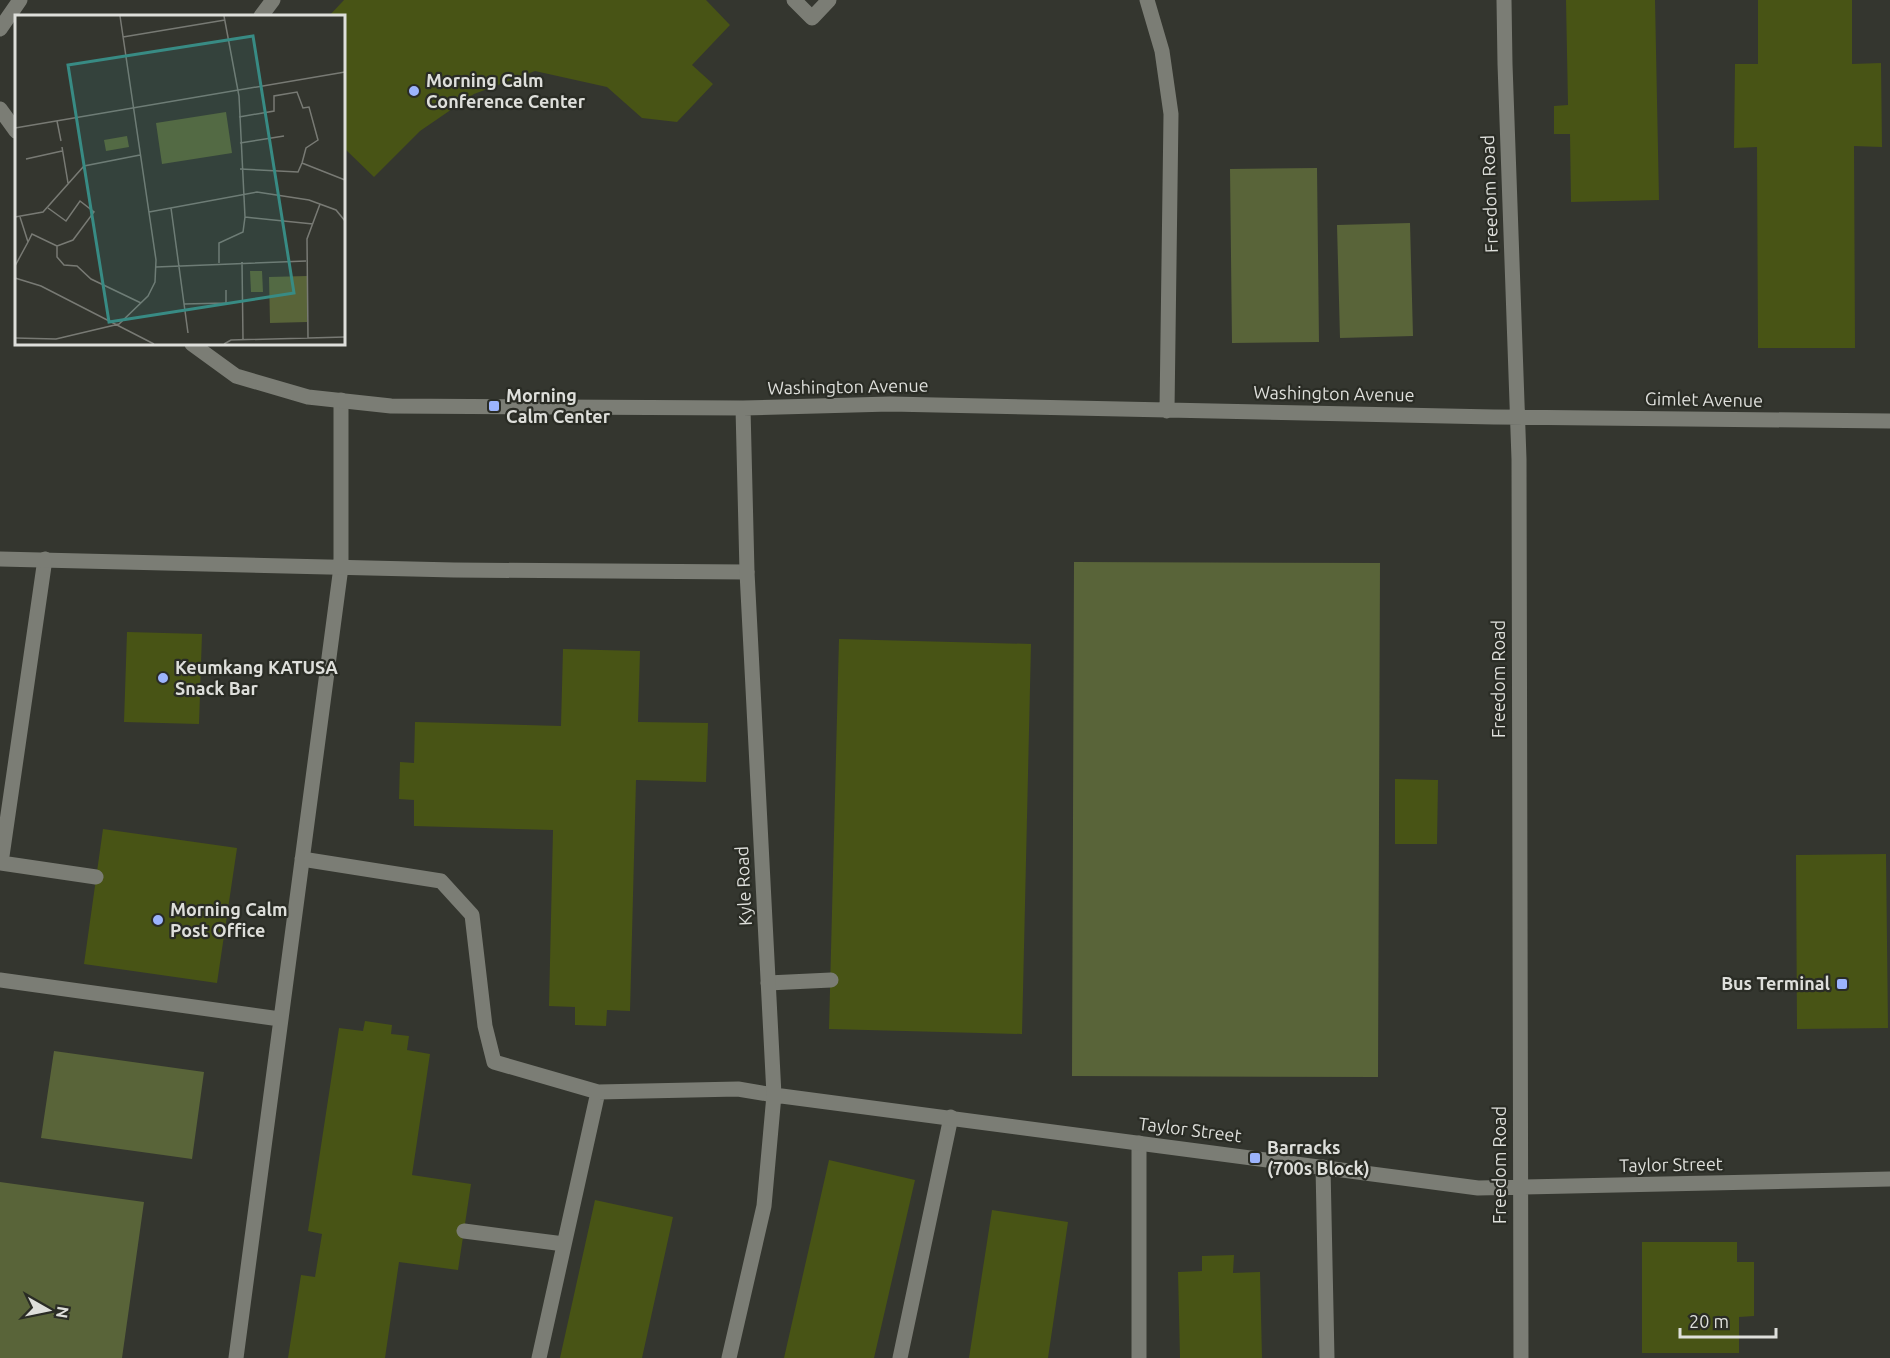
<svg xmlns="http://www.w3.org/2000/svg" width="1890" height="1358" viewBox="0 0 1890 1358" font-family="Ubuntu,sans-serif">
<style>
.green{fill:#596439}
.building{fill:#485415}
.lines{fill:none;stroke-linecap:round;stroke-linejoin:round}
.service{stroke:#7b7d75;stroke-width:15}
.minor{stroke:#7b7d75;stroke-width:15}
.tertiary{stroke:#7b7d75;stroke-width:15}
.poi-dot{fill:#9cb4fd;stroke:#2a2c25;stroke-width:2}
.labels{text-anchor:middle;stroke-width:4.5;stroke-linejoin:round;paint-order:stroke}
.poi-label{font-size:18px;font-weight:bold;fill:#dedfdb;stroke:#2a2c25;text-anchor:start}
.street-label{font-size:18px;fill:#dedfdb;stroke:#2a2c25}
.inset-road{fill:none;stroke:#787a74;stroke-width:1.5}
.view{fill:#388b84;fill-opacity:0.15;stroke:#388b84;stroke-width:3}
.inset-edge{fill:none;stroke:#dedfdb;stroke-width:3}
</style>
<rect width="100%" height="100%" fill="#34362f"/>
<path class="green" d="M1317,168l2,174 -87,1 -2,-174z
M1410,223l3,113 -73,2 -3,-113z
M1074,562l306,1 -2,514 -306,-1z
M54,1051l150,21 -12,87 -151,-21z
M0,1182l144,20 -22,156h-122z"/>
<path class="building" d="M344,0h362l24,25 -38,40 21,19 -36,38 -35,-4 -35,-31 -72,-16 -61,23 -54,37 -46,46 -30,-29v-132h-15z
M1566,0h89l4,200 -88,2 -1,-68h-16v-28l14,-1z
M1758,0h94v64l29,-1 1,84 -28,-1 1,202h-97l-1,-201 -23,1 1,-84h23z
M127,632l75,2 -3,90 -75,-2z
M839,639l192,5 -9,390 -193,-5z
M563,649l77,2 -2,71 70,1 -2,59 -70,-2 -6,231 -23,-1 -1,16 -31,-1v-18l-26,-1 4,-176 -139,-4v-26l-15,-1 1,-37 14,1 1,-41 146,4z
M1395,779l43,1 -1,64h-42z
M103,829l134,19 -20,135 -133,-19z
M1886,854l2,174 -91,1 -1,-174z
M365,1021l27,4 -1,9 18,2 -2,14 23,4 -18,121 59,9 -13,86 -59,-8 -14,96h-97l13,-83 14,2 7,-43 -14,-3 31,-203 24,3z
M829,1160l86,20 -41,178h-90z
M595,1200l78,17 -31,141h-82z
M992,1210l76,12 -20,136h-79z
M1642,1242h95v20h17v54l-15,1v36h-97z
M1234,1255l-1,18 27,-1 2,86h-82l-2,-86 24,-1v-15z"/>
<g class="lines">
<path class="service" d="M794,0l18,18 17,-18
M261,16l12,-16
M45,559l-44,304 95,14
M302,859l139,22 31,34 13,111 9,36 104,30 140,-3 36,6
M0,980l280,39
M1139,1143v215
M1323,1167l4,191
M464,1231l100,13
M236,1358l105,-791
M539,1358l59,-266
M900,1358l51,-241"/>
<path class="minor" d="M0,559l454,11 293,2
M341,567v-167
M768,983l63,-3"/>
<path class="tertiary" d="M1147,0l15,51 9,63 -4,297
M1504,0l1,64 14,395 2,899
M0,29l20,-29
M0,109l16,22
M192,344l44,32 72,21 83,9 352,2 147,-4 604,13 396,4
M774,1095l704,93 412,-9
M729,1358l35,-152 10,-111 -27,-523 -4,-164"/>
</g>
<g class="poi-dot">
<circle cx="414" cy="91" r="6"/>
<rect x="488" y="400" width="12" height="12" rx="3"/>
<circle cx="163" cy="678" r="6"/>
<circle cx="158" cy="920" r="6"/>
<rect x="1836" y="978" width="12" height="12" rx="3"/>
<rect x="1249" y="1152" width="12" height="12" rx="3"/>
</g>
<g class="labels">
<g class="poi-label">
<text x="426" y="87">Morning Calm<tspan x="426" dy="21">Conference Center</tspan></text>
<text x="506" y="402">Morning<tspan x="506" dy="21">Calm Center</tspan></text>
<text x="175" y="674">Keumkang KATUSA<tspan x="175" dy="21">Snack Bar</tspan></text>
<text x="170" y="916">Morning Calm<tspan x="170" dy="21">Post Office</tspan></text>
<text x="1830" y="990" text-anchor="end">Bus Terminal</text>
<text x="1267" y="1154">Barracks<tspan x="1267" dy="21">(700s Block)</tspan></text>
</g>
<g class="street-label">
<text transform="translate(1490 194) rotate(-92)" y="6">Freedom Road</text>
<text transform="translate(848 387) rotate(-1)" y="6">Washington Avenue</text>
<text transform="translate(1334 394) rotate(1)" y="6">Washington Avenue</text>
<text transform="translate(1704 400) rotate(1)" y="6">Gimlet Avenue</text>
<text transform="translate(1499 679) rotate(-90)" y="6">Freedom Road</text>
<text transform="translate(744 886) rotate(-93)" y="6">Kyle Road</text>
<text transform="translate(1190 1130) rotate(7)" y="6">Taylor Street</text>
<text transform="translate(1500 1165) rotate(-90)" y="6">Freedom Road</text>
<text transform="translate(1671 1165) rotate(-1)" y="6">Taylor Street</text>
</g>
</g>
<g transform="translate(15 15)">
<rect width="330" height="330" fill="#34362f"/>
<path d="M211,97l6,41 -70,11 -6,-41zM112,121l2,11 -23,4 -2,-11zM235,256h12l1,21h-12zM292,261v46l-37,1 -1,-46z" fill="#596439"/>
<path class="inset-road" d="M108,22l102,-17M224,102l35,-6v-15l23,-4 6,16 6,-1 9,33 -12,8 -4,15M42,106l4,20M0,113l330,-56M225,128l44,-7M47,132l6,36M11,144l36,-8M225,154l58,3 4,-9 43,17M33,193l18,13 14,-20 14,11 -21,28 -16,6v11l7,8 13,1 14,13 50,24M156,193l17,125M134,197l108,-20 52,8 27,10 9,11M0,202l28,-5 41,-46 56,-11M230,202l68,7M13,227l4,-8 25,12M227,247l1,78M204,248v-20l24,-11 2,-15 -6,-121 -15,-80M0,251l13,-24 -8,-25M141,252l150,-6M0,263l26,8 113,58M169,289l42,-1v-13M0,323l41,1 63,-15 29,-28 7,-14 1,-22 -36,-244M293,323l-1,-99 13,-35M209,329l7,-4 114,-3"/>
<path class="view" d="M238,21l41,257 -185,29 -41,-257z"/>
<rect width="330" height="330" class="inset-edge"/>
</g>
<g transform="translate(48 1310) rotate(99)" stroke="#2a2c25" stroke-width="4.5" paint-order="stroke">
<path d="M0-4.5L10 22L0 15L-10 22Z" fill="#dedfdb"/>
<text y="-9" font-size="16" font-weight="bold" text-anchor="middle" fill="#dedfdb">N</text>
</g>
<path d="M1680 1328v9h96v-9" fill="none" stroke="#dedfdb" stroke-width="3"/>
<text x="1689" y="1328" font-size="18" fill="#dedfdb" stroke="#2a2c25" stroke-width="4.5" paint-order="stroke">20 m</text>
</svg>
